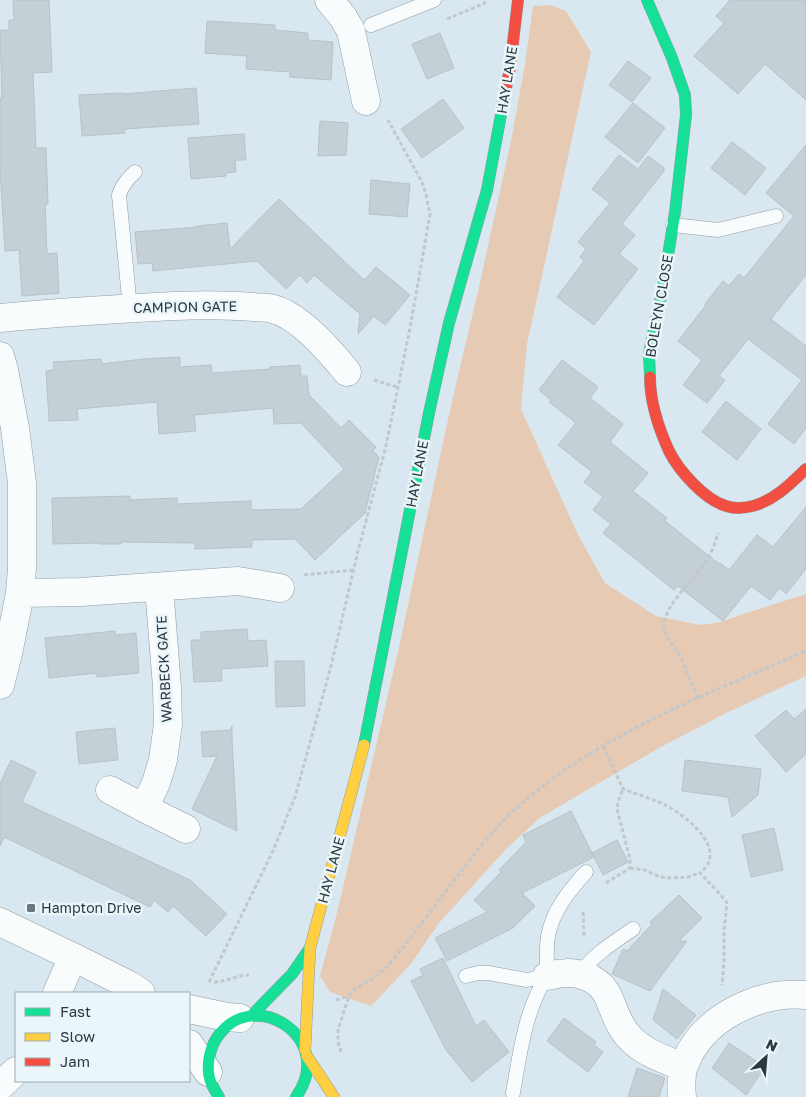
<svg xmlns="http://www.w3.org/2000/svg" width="806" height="1097" viewBox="0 0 806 1097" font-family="'Golos Text',sans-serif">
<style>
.green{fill:#e7cab4}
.building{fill:#c4d0d6;stroke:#b6c2c7}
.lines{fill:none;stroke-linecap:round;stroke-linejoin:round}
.lane-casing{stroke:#909ca2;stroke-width:15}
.street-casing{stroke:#909ca2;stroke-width:29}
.fast-casing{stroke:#909ca2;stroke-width:12}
.slow-casing{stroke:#909ca2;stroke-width:12}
.jam-casing{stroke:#909ca2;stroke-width:12}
.path{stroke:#c2c7ca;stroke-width:3;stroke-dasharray:4 2.5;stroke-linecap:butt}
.lane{stroke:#f9fcfd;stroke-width:14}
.street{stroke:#f9fcfd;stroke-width:28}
.fast{stroke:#16e098;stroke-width:11}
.slow{stroke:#ffcf43;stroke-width:11}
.jam{stroke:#f24e42;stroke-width:11}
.poi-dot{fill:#69767c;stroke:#ebf6fb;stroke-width:2}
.labels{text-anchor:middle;stroke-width:5;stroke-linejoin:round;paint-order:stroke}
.street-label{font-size:14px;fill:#2d393e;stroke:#ebf6fb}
.poi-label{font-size:14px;fill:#2d393e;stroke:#ebf6fb;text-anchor:start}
</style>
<rect width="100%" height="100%" fill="#d9e8f0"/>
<path class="green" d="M551,5l15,6 25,41 -64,292 -6,65 57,126 27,48 51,33 44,9 21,-3 19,-7 66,-21v82l-80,37 -67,35 -118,69 -34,31 -68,75 -29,42 -39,41 -41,-14 -10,-16 18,-67 61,-262 53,-246 27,-114 32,-146 13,-71 9,-64z"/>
<path class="building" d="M13,0h36l3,72 -19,1 3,75h10l2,56h-3l2,50 10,-1 2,40 -37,3 -3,-46 -14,1 -5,-82v-71h2l-2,-68h9v-10h5z
M730,0h76v100l-41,-36 -27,30 -44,-38 30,-33 -8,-7z
M207,21l68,4v5l33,3v7l25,2 -2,38 -41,-3v-5l-44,-3 1,-13 -42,-3z
M440,33l14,35 -27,11 -15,-35z
M628,61l23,17 -19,24 -23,-17z
M196,88l3,36 -74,5v4l-43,3 -3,-41 43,-2 1,1z
M443,99l21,29 -42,30 -21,-29z
M633,103l32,25 -27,35 -33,-26z
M320,121l28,2 -2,32 -28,1z
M244,134l2,26h-11l1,12 -10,1v3l-35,3 -3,-41z
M732,142l34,26 -21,27 -34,-27z
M806,145v130l-35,44 35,27v82l-12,16 -26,-20 34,-44 -54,-41 -29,37 6,4 -18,23 -24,-18 19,-25 -24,-19 28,-36 -1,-1 18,-23 6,5 10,-12 5,4 50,-62 -28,-23z
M619,155l19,14 10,-13 16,12v3l-42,53 13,11 -16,19 19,15 -44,56 -37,-28 27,-36 -4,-4 6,-8 -8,-7 32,-39 -18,-14z
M371,180l39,4 -3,33 -38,-3z
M279,199l85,81 12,-13 34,28 -25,30 -11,-9 -16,18 2,-20 -46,-39 -7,8 -7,-8 -14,14 -29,-28 -104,10 -1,-8 -14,1 -3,-32 62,-5v-1l30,-3 3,26z
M180,357v10l31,-2 1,8 58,-4v-2l30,-2 1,11h6l2,19 32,33 8,-8 27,27 -3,4 6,6 -14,56 -50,47 -20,-21 -43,1v7l-57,2v-6l-74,-1v2h-22l-1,-1 -45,1 -1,-46 78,-2v4l47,-2v6l74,-3v9l50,-1 43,-40 -43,-46 -27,1 -1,-16 -79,7 2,16 -37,3 -2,-32 -80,7 1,11 -29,1 -3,-50 8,-1 -1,-8 48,-3 1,5 41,-5z
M562,360l36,27 -8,11 33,26 -13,18 38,31 -15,18 34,27 -2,3 54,43 1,-1 9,7 28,-35 16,12 33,-40v62l-20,25 -6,-6 -10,12 -19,-14 -28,35 -45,-35 -4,4 -71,-57 8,-9 -18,-14 10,-13 -19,-15 8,-10 -34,-27 18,-22 -27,-21 2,-2 -12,-10z
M726,401l35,28 -24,31 -35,-28z
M247,629l1,12 18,-1 2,26 -47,3 1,12 -28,1 -3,-42h10v-8z
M115,631v4l21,-2 3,40 -42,4v-4l-48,5 -4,-40z
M275,661h29l1,45 -29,1z
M806,709v45l-20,18 -31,-36 31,-26 8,9z
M232,726v13l5,92 -45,-22 25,-53 -14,1 -2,-25 29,-2z
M115,728l3,32 -39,4 -3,-32z
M11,760l25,12 -14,30 168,78 37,34 -21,22 -33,-30 -5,6 -14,-12 -4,7 -146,-70 -4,9v-62z
M685,760l76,9 -3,26 -26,22 -4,-20 -46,-6z
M571,811l23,46 -72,36 13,13 -22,22 -66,33 -12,-23 52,-26 -13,-12 27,-28 -2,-2 27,-28 -3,-7z
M774,828l9,42 -32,7 -9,-42z
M617,840l11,22 -25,13 -11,-22z
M679,895l23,23 -23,23h8l-37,50 -38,-17 11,-25 4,2 25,-27 -2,-2z
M443,958l33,68 8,-6 25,32 -37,30 -26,-32 -35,-69 12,-6 -3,-6z
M663,989l33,26 -19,24 -24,-19z
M564,1018l32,24 -2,3 9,7 -15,20 -41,-31z
M729,1043l36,24 -19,28 -34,-27z
M637,1068l28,10 -6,19h-31z"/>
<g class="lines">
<g class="lane-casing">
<path id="lane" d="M371,25l63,-25
M673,225l45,5 58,-14
M130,308l-11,-113c3,-10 8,-16 16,-23
M580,974c14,-20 34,-32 53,-45
M466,976l12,-3h10l39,7 20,-4c0,-13 -1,-27 1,-40 5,-26 21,-45 38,-64
M513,1093c7,-40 12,-83 34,-117"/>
</g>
<g class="street-casing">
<path id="street" d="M329,0l14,17 8,14 15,70
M0,318c58,-6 116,-9 174,-12 27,-1 53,-1 80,1 6,1 13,0 19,2 26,6 57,42 74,63
M0,356l4,14 11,58 7,55v85l-2,25 -12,61 -8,31
M159,587l8,100 1,37 -5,36 -7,23 -12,25 42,21
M20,593l61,-1 157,-11 42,7
M110,790l34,18
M0,922l73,35 56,28 12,8
M547,976c7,-1 13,-3 19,-3 17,-1 35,8 42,23 7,16 11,32 24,44 13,13 34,20 51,27
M57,993l16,-36
M189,1009l38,8 13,1
M189,1044l19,28
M0,1086l16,-15
M682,1097c-1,-8 -1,-24 2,-31 17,-48 74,-75 122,-71"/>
</g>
<g class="fast-casing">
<path id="fast" d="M647,0l25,58 13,37 1,20 -11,97 -12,75 -14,66 1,24
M364,745l65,-332 20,-90 38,-133 19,-102
M251,1016l41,-42 18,-26
M219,1097c-3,-5 -7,-11 -9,-17 -4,-13 -1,-29 6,-41 36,-56 122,-1 80,58"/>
</g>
<g class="slow-casing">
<path id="slow" d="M305,1050l5,-102 54,-203
M307,1056l27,41"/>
</g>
<g class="jam-casing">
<path id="jam" d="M506,88l4,-20 8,-68
M650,377c0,25 9,52 19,74 10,20 36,49 57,55 9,3 19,2 27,0 22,-6 37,-22 53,-37"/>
</g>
<path class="path" d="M447,19l38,-16v-3
M374,380l23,7
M304,575l49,-5
M698,698c-7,-15 -12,-31 -20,-46 -4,-6 -11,-12 -13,-19 -7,-24 27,-50 39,-68 6,-9 11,-21 14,-32
M603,746l20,43c15,6 31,10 44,17 21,11 62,44 33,67l20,21 7,9 -3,28v31l-2,23
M630,868l15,2 15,7 11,1 17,-1 12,-4
M606,883l24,-15v-9l-13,-50 1,-7 5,-13
M583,912l1,24
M209,982l64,-131 22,-54 36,-131 27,-115 28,-105 25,-123 19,-109 -4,-19 -4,-13 -34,-62
M214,982c12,0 23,-7 35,-7
M336,1000l13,-4
M341,1052l-3,-10v-12l11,-34 6,-7 14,-8 17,-13c27,-32 51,-66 77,-99 14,-18 29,-38 46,-54 84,-79 194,-119 297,-164"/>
<use href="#lane" class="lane"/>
<use href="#street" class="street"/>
<use href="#fast" class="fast"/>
<use href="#slow" class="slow"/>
<use href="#jam" class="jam"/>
</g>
<rect class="poi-dot" x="26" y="903" width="10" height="10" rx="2.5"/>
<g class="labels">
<g class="street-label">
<text transform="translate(507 80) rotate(-81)" y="5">HAY LANE</text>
<text transform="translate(659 306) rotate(-80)" y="5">BOLEYN CLOSE</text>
<text transform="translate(185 307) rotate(-1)" y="5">CAMPION GATE</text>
<text transform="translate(417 474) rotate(-79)" y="5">HAY LANE</text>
<text transform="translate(164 669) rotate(-93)" y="5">WARBECK GATE</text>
<text transform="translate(331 870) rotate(-75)" y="5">HAY LANE</text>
</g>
<g class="poi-label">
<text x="41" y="913">Hampton Drive</text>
</g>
</g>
<rect x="15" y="992" width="175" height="90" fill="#ebf6fb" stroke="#9faaaf"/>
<rect x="25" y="1008" width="25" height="8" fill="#16e098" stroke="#9faaaf"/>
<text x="60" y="1017" font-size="15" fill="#2d393e">Fast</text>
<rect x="25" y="1033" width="25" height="8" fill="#ffcf43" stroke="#9faaaf"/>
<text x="60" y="1042" font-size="15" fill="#2d393e">Slow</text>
<rect x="25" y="1058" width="25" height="8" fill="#f24e42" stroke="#9faaaf"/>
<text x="60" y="1067" font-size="15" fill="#2d393e">Jam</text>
<g transform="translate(766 1057) rotate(26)" stroke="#ebf6fb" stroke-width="4" paint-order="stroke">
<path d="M0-4L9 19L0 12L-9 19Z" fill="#2d393e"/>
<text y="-8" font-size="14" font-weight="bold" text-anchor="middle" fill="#2d393e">N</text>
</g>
</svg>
